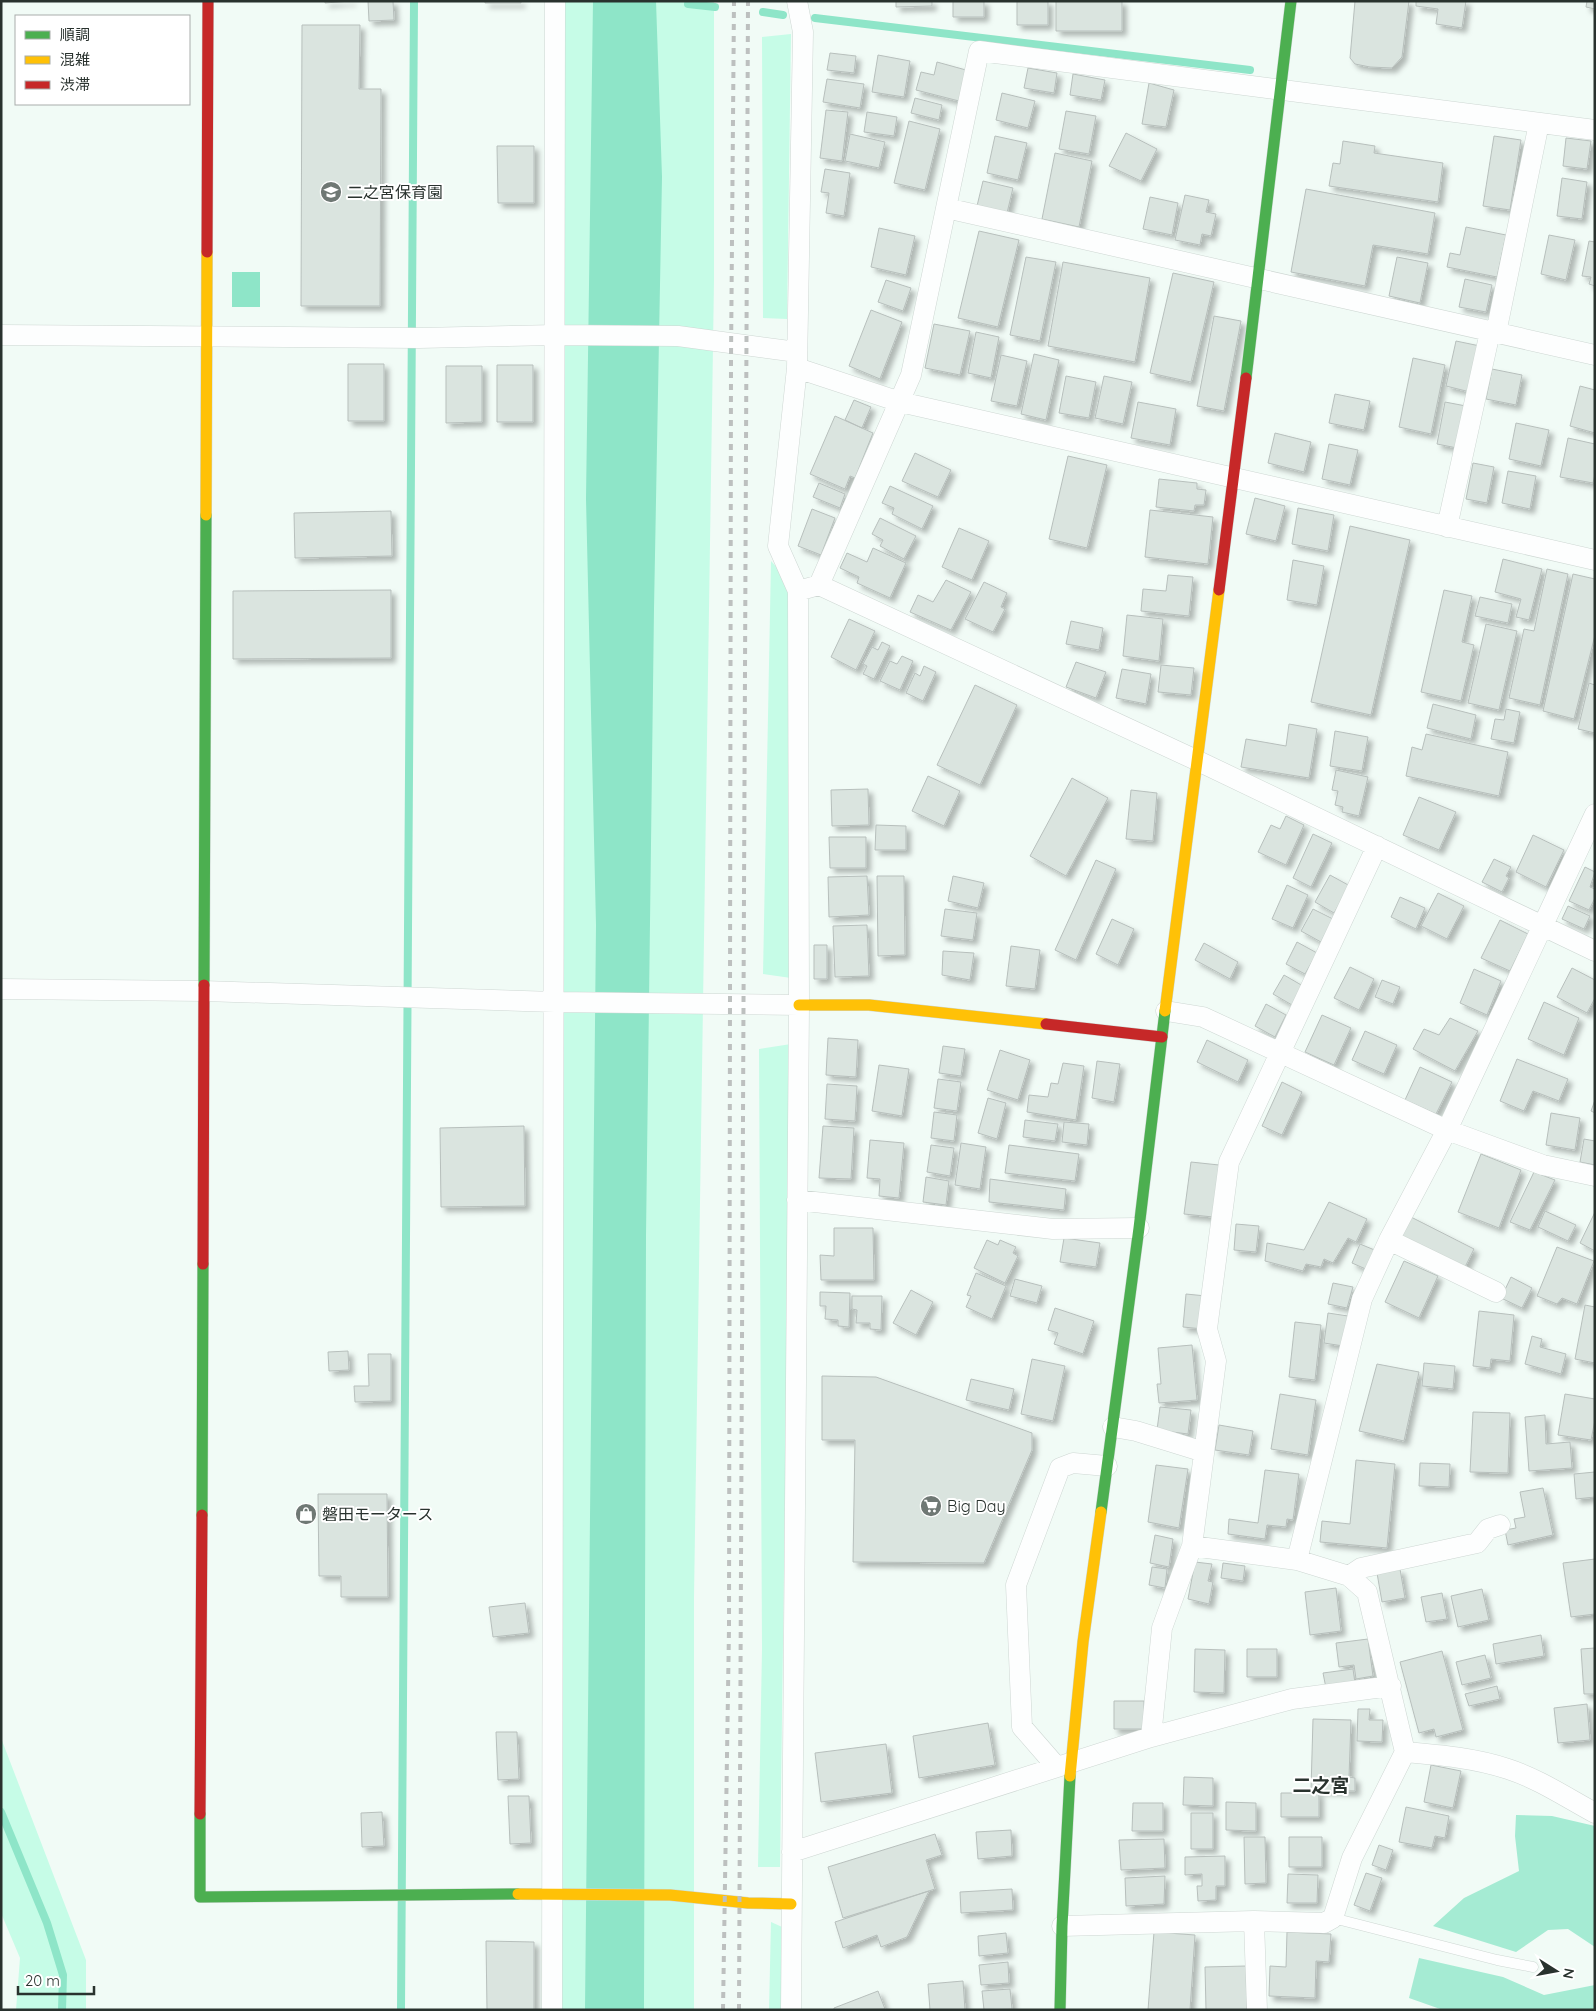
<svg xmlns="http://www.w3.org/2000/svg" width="1596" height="2011" viewBox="0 0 1596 2011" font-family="Quicksand,'Noto Sans JP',sans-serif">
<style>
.green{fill:#c6fce7}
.forest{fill:#a5ebd3}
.water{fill:#8ee5c8}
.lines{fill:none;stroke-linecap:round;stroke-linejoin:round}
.stream{stroke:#8ee5c8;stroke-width:8}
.building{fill:#dae4df;stroke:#b7bfbc;filter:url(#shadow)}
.lane-casing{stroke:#ced7d3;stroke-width:11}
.street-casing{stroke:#ced7d3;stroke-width:21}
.fast-casing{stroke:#ced7d3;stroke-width:12}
.slow-casing{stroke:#ced7d3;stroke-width:12}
.jam-casing{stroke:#ced7d3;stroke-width:12}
.lane{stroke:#fdfefe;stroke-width:10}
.street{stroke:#fdfefe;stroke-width:20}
.fast{stroke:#4caf50;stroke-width:11}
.slow{stroke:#ffc107;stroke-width:11}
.jam{stroke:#c62828;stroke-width:11}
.rail{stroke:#bdc0bf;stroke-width:4;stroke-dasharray:6 6;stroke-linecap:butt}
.labels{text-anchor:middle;stroke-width:4;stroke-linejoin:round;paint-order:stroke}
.poi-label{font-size:16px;fill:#29322e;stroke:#fff;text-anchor:start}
.quarter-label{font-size:19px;font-weight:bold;fill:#29322e;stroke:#fff}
</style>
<defs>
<filter id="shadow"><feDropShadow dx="4.5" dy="4.5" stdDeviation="2.5" flood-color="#0004"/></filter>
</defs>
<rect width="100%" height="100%" fill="#f1fbf6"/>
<path class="green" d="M553,1h161v279l-20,1318v412h-142z
M791,34l-4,285 -24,-1 -1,-281z
M771,561l27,30 -7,387 -28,-4z
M791,1044l-11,823h-22l4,-218 -3,-600z
M1,1738l85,222v50h-70l4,-52 -19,-45z
M771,1922l20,9 -1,79h-21z"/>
<path class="forest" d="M1516,1815l36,1 43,10v121l-27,-18 -20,1 -32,22 -83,-26 31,-28 55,-27 -4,-35z
M1419,1958l84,19 41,18 51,-10v25h-152l-34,-12z"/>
<path class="water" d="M593,1h63l6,176 -8,432 -8,627 -2,774h-59l11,-1085 -10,-426z
M232,272h28v35h-28z"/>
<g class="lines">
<path class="stream" d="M688,4l27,3
M763,12l20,3
M815,18l435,52
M1,1812l46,111 16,52 -1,35
M401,2010l13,-2009"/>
</g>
<path class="building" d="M325,1h27l-27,2z
M368,1h25l1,19 -25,1z
M485,1h36v2h-36z
M896,1h36v5l-36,1z
M953,1h31v16h-31z
M1017,1h31v24h-31z
M1056,1h66v30h-66z
M1355,1h54l-7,56 -10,11 -22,-1 -15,-3 -5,-6z
M1416,1h50l-4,27 -26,-4 2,-15 -22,-3z
M1587,1h8v8l-9,-2z
M302,25h58l-1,64h22l-1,217h-79z
M830,53l26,3 -2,17 -27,-3z
M878,55l32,6 -6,36 -32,-5z
M937,62l29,8 -7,31 -43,-11 5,-18 13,3z
M1028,68l29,5 -3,20 -30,-5z
M1073,74l32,6 -4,20 -31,-5z
M827,79l37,5 -4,24 -37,-6z
M1149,83l25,7 -8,37 -24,-3z
M1002,93l33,8 -7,27 -32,-8z
M915,98l27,7 -3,15 -28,-7z
M826,110l22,2 -6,49 -22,-3z
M1066,111l30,5 -7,38 -30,-5z
M867,112l30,5 -3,19 -30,-4z
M909,121l31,8 -15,61 -31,-7z
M1126,133l31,16 -16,32 -32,-15z
M850,134l35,8 -6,26 -34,-7z
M995,136l32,7 -9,37 -31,-7z
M1494,136l27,4 -11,70 -27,-4z
M1566,138l25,3 -4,28 -24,-3z
M1343,141l32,5 -1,7 69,10 -5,39 -109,-16 4,-23 7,1z
M497,146h37v57h-36z
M1055,153l37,8 -13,66 -37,-8z
M825,169l25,4 -6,43 -18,-3 3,-20 -8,-1z
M1562,178l25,4 -5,37 -25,-3z
M983,181l30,7 -6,25 -30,-7z
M1306,189l129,24 -7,41 -55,-9 -8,41 -74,-14z
M1185,195l24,5 -3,12 10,2 -5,22 -9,-2 -2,11 -25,-5z
M1150,197l28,6 -6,32 -29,-6z
M1466,227l40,8 -9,42 -50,-10 3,-14 10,2z
M879,228l36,8 -9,39 -35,-8z
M979,231l40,9 -21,87 -40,-9z
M1549,235l26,5 -9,40 -25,-6z
M1589,241l6,1v44l-6,-2 2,-7 -9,-1z
M1026,257l30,5 -16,79 -30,-6z
M1397,257l31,6 -8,40 -31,-7z
M1063,262l87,16 -15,84 -87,-16z
M1173,273l41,9 -23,100 -41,-9z
M1465,279l27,6 -6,27 -27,-5z
M886,280l25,8 -8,23 -25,-9z
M871,310l31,12 -22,57 -31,-13z
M1214,316l27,5 -17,90 -27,-5z
M934,324l36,7 -10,44 -35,-7z
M976,332l23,5 -8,41 -23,-5z
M1456,341l24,5 -10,46 -24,-6z
M1034,354l25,6 -13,60 -25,-6z
M1001,355l26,6 -10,45 -26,-5z
M1413,358l32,7 -14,69 -32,-7z
M348,364h36v57h-36z
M497,365h36v57h-36z
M446,366h36v56l-36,1z
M1492,369l30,6 -6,30 -30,-6z
M1066,376l30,6 -7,36 -30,-5z
M1104,376l28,6 -9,42 -28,-6z
M1580,386l15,4v43l-25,-7z
M1335,394l35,7 -6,29 -35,-7z
M854,400l17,7 -9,21 -17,-8z
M1138,402l38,7 -6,36 -39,-7z
M1445,402l21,4 -9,42 -20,-4z
M835,416l38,17 -18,45 -5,-2 -5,13 -35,-15z
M1516,423l33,7 -8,36 -32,-7z
M1275,433l36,9 -7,30 -36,-9z
M1568,438l27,6v30l-2,9 -33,-6z
M1329,444l29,6 -8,35 -28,-6z
M915,453l36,17 -13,27 -36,-16z
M1068,456l39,9 -20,83 -38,-9z
M1473,463l21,4 -7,36 -21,-4z
M1508,471l28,5 -6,33 -28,-6z
M1159,479l38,4v6l9,1 -2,15h-9l-1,6 -38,-4z
M819,483l26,11 -5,14 -27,-11z
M890,486l43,20 -11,23 -30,-15 2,-6 -12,-5z
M1255,498l30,8 -9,35 -30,-7z
M1298,508l36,7 -6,36 -36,-7z
M812,509l23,9 -14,37 -23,-9z
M1150,510l63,7 -5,47 -63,-7z
M391,511l1,45 -97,2 -1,-45z
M880,518l36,18 -12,23 -24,-13 3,-6 -11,-6z
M1350,526l60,14 -39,175 -60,-13z
M959,528l30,13 -17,39 -30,-13z
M873,548l33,15 -16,35 -33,-15 2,-6 -19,-9 7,-15 20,9z
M1503,559l39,10 -13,51 -13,-3 5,-18 -26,-7z
M1293,560l31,6 -7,39 -30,-5z
M1547,569l21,5 -28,131 -31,-7 15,-69 10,2z
M1573,574l22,5v56l-21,84 -31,-8z
M1168,575l25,2 -4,39 -48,-5 2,-22 23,2z
M946,580l25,12 -20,38 -41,-18 8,-17 15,7z
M984,582l23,11 -6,14 4,2 -12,23 -28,-13z
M391,590v68l-158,1v-68z
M1444,590l28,6 -10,46 12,3 -13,56 -40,-9z
M1480,597l32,7 -4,19 -33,-7z
M1127,615l36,4 -4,42 -36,-5z
M849,619l26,12 -19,39 -25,-13z
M1071,621l32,7 -4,22 -33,-6z
M1486,624l31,7 -18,79 -31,-7z
M882,642l8,4 -16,33 -11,-5 4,-8 -4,-2 9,-17 6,3z
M902,656l11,5 -13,29 -20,-9 10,-20 7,3z
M1076,662l30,10 -10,26 -30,-11z
M1161,665l33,3 -3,27 -33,-3z
M924,666l12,6 -13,29 -17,-8 9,-20 5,3z
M1122,669l29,5 -5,30 -30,-6z
M1589,683l6,2v48l-17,-4z
M975,685l42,20 -37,80 -43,-20z
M1433,704l43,11 -5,24 -44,-11z
M1506,709l14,3 -6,31 -23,-4 4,-20 9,1z
M1289,724l28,5 -8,49 -68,-11 5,-28 40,7z
M1335,731l33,6 -6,34 -32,-5z
M1426,734l82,18 -9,44 -93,-20 6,-29 10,3z
M1336,770l32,7 -9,39 -17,-4 1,-5 -8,-2 3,-14 -6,-1z
M928,776l32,15 -16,35 -32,-15z
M1072,778l36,20 -42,78 -36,-20z
M868,789l1,36 -37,1 -1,-36z
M1131,790l26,3 -4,48 -27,-2z
M1419,797l37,15 -17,38 -36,-15z
M1286,816l18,9 -18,40 -28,-13 13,-27 9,4z
M876,825l30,1v24h-31z
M1313,834l19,9 -21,44 -18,-9z
M1533,835l31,15 -18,37 -30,-15z
M829,837h37v31h-36z
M1494,859l17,8 -5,9 3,2 -7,14 -20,-10z
M1096,860l20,9 -40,91 -21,-10z
M1585,867l10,5 -5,15 5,2v9l-6,12 -20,-9z
M1330,875l20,11 -16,27 -19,-11z
M867,876l2,39 -40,2 -1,-40z
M877,876h27l1,79 -27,1z
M953,876l31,7 -6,25 -30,-7z
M1287,885l21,10 -15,33 -21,-9z
M1438,893l26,13 -17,33 -26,-13z
M1400,897l25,11 -9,21 -25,-12z
M1568,906l22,10 -6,13 -22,-10z
M945,909l32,4 -4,27 -32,-4z
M1313,909l20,10 -12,23 -20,-11z
M1112,919l22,10 -16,36 -22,-11z
M1500,920l28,14 -18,37 -29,-13z
M867,925l2,51 -34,1 -2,-51z
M1297,942l20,11 -12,21 -19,-10z
M1204,943l34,19 -8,17 -35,-19z
M814,945h13v34h-13z
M1011,946l29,4 -5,39 -29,-3z
M943,951l31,2 -4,27 -28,-5z
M1350,967l24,12 -15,31 -25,-12z
M1572,968l23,12v18l-8,15 -30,-16z
M1474,969l27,12 -14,34 -27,-12z
M1284,975l19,11 -11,19 -19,-11z
M1382,980l18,7 -7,17 -18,-7z
M1544,1002l35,16 -15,37 -36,-16z
M1266,1004l20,11 -11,22 -20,-11z
M1322,1015l29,13 -17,37 -29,-13z
M1450,1018l28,13 -23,40 -42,-22 11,-20 15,6z
M1365,1031l32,14 -13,29 -32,-14z
M828,1038l30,2 -2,37 -30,-2z
M1207,1040l41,20 -10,22 -41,-20z
M943,1046l22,3 -4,27 -22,-3z
M1000,1050l30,10 -12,40 -31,-10z
M1517,1059l51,20 -9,22 -26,-10 -9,20 -24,-10z
M1097,1061l23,3 -6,38 -22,-4z
M1063,1063l21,3 -8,54 -49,-8 2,-17 19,2 3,-14 7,1z
M879,1065l30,4 -7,47 -30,-5z
M1420,1067l32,15 -16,32 -31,-14z
M938,1079l23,3 -4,29 -23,-3z
M1282,1082l20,10 -20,43 -20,-9z
M827,1084l30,2 -2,35 -30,-2z
M988,1098l18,5 -9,36 -19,-6z
M1595,1100v13l-4,-2z
M934,1112l23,3 -3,26 -23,-3z
M1551,1113l29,5 -5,32 -29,-5z
M1025,1120l33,4 -3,17 -32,-4z
M1064,1122l25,2 -2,21 -25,-3z
M524,1126l1,80 -84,1 -1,-79z
M823,1126l31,2 -3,51 -32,-1z
M1584,1139l11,2v24l-15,-3z
M870,1140l34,3 -5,55 -20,-2 1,-17 -13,-1z
M961,1143l25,4 -6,42 -25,-4z
M931,1145l23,3 -4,28 -23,-4z
M1009,1145l70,9 -4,27 -70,-8z
M1481,1154l40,16 -22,58 -41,-16z
M1191,1162l28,3 -6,52 -29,-3z
M1534,1172l21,8 -25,50 -20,-8z
M926,1177l23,4 -3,24 -23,-3z
M990,1179l76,10 -2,21 -75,-8z
M1329,1202l38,17 -11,23 -8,-4 -15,25 -9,-4 -3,8 -15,-3 -3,7 -38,-10 2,-18 37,7z
M1545,1211l31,14 -8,16 -30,-14z
M1595,1212v39l-15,-8z
M1411,1217l63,32 -11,22 -63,-33z
M1236,1224l23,2 -3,26 -22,-2z
M834,1228h39l1,52h-53l-1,-25 14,1z
M1064,1238l36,5 -4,24 -36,-5z
M987,1240l11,5 2,-5 16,7 -3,6 5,3 -13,27 -31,-15z
M1360,1244l17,7 -9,19 -16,-7z
M1557,1247l37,14 -17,43 -15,-6 -5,6 -20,-8z
M1404,1261l34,15 -19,42 -34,-16z
M976,1273l30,13 -14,33 -26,-12 5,-11 -4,-1z
M1511,1277l21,11 -10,20 -21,-10z
M1015,1279l27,7 -5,17 -27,-7z
M1333,1283l20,4 -6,21 -19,-4z
M911,1290l22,12 -17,33 -23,-12z
M820,1292l30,1 -1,34 -11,-1v-6l-13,-1 1,-13h-6z
M1186,1294l20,2 -3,33 -20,-2z
M852,1296h30l-1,34 -11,-1v-6h-14l1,-13 -5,-1z
M1585,1305l10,2v56l-20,-4z
M1055,1308l39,13 -11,33 -29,-10 4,-11 -10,-3z
M1479,1311l35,4 -4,46 -19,-2 -1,9 -17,-2z
M1328,1313l20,3 -5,30 -19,-3z
M1295,1322l26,3 -6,55 -26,-3z
M1532,1336l10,3 -2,8 26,7 -5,20 -36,-10z
M1192,1345l5,55 -38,3 -2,-19h4l-3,-36z
M348,1351l1,19 -20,1 -1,-19z
M368,1354h23v47l-36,1 -1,-16h15z
M1032,1359l33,7 -12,55 -32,-7z
M1424,1363l31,3 -2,23 -31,-3z
M1377,1364l42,8 -15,69 -45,-10z
M822,1376l54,1 156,56v17l-48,113 -131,-1 2,-122h-33z
M971,1379l43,10 -5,21 -43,-10z
M1280,1394l36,6 -8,55 -37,-6z
M1565,1394l30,5v21l-4,20 -33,-5z
M1160,1407l31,3 -3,24 -31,-4z
M1473,1412l37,1 -2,60 -38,-1z
M1545,1415l1,29 24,-2 2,26 -43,3 -4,-54z
M1219,1425l34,6 -4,24 -34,-5z
M1356,1460l39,4 -8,84 -67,-6 2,-21 28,3z
M1420,1463l30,1 -1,23 -30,-1z
M1156,1465l32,4 -9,59 -31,-6z
M1265,1470l34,4 -6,46 -6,-1 -1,8 -19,-2 -2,14 -37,-5 1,-15 29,4z
M1595,1472v25l-19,2 -2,-25z
M1543,1488l10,47 -45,10 -3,-15 11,-2 -2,-9 11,-2 -5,-25z
M318,1494h69l1,103h-47v-21h-22z
M1155,1535l18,4 -4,28 -19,-4z
M1595,1559v55l-24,3 -8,-54z
M1195,1562l17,2 -4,17 5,1 -4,22 -21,-5z
M1223,1563l22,3 -2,15 -22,-3z
M1152,1567l15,2 -2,19 -16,-3z
M1400,1569l5,29 -23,4 -5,-29z
M1336,1588l5,43 -31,4 -5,-43z
M1482,1589l7,31 -31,7 -7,-31z
M1442,1593l5,26 -21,3 -5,-25z
M525,1603l4,30 -36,4 -4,-30z
M1541,1635l3,21 -48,8 -3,-20z
M1368,1639l5,37 -17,3 -2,-14 -15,2 -3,-24z
M1595,1648v46h-11l-3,-45z
M1195,1649l30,1 -1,43 -30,-1z
M1247,1649h30v28h-30z
M1442,1651l21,79 -27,7 -2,-8 -15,4 -19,-71z
M1485,1655l6,23 -29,7 -6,-23z
M1353,1669l2,14 -29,5 -3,-15z
M1497,1686l3,13 -31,7 -4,-12z
M1114,1701h30v28h-30z
M1587,1704l3,36 -32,3 -4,-35z
M1358,1709h12l-1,11h14l-1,22 -25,-1z
M1313,1719l38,1 -2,57 6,1v13l-44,-1z
M988,1723l7,42 -76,13 -6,-42z
M496,1732h21l2,47 -21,1z
M886,1744l6,49 -71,9 -6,-49z
M1431,1765l30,6 -8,37 -29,-6z
M1184,1777l29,1v28l-30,-1z
M1281,1793h38v24h-38z
M508,1796h21l2,47 -21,1z
M1226,1802l30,1v28l-30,-1z
M1133,1803h30v28h-31z
M1406,1807l43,9 -4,22 -10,-2 -3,12 -33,-6z
M382,1812l2,34 -22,1 -1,-34z
M1191,1813h22v36h-22z
M1011,1830l1,26 -34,3 -2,-27z
M935,1834l7,21 -16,5 9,29 -92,29 -15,-51z
M1244,1837h21l1,46 -21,1z
M1289,1837h33v30h-33z
M1164,1839l1,29 -44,2 -2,-30z
M1379,1845l14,5 -7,20 -14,-5z
M1225,1856v30h-9v14l-18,1 -1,-15h5v-12l-17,1v-18z
M1366,1873l16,5 -12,33 -16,-6z
M1288,1874l30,1 -1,28h-30z
M1165,1876l-1,28 -38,2 -1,-28z
M1012,1889l1,21 -52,3 -1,-21z
M929,1891l-22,46 -26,10 -4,-12 -34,13 -8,-26z
M1154,1932l41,3 -5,75h-42z
M1287,1932l44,2 -2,28 -13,-1 -1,37 -46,-2 1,-30 16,1z
M1006,1933l2,20 -29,3 -1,-20z
M486,1941l48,1v68h-47z
M1008,1962l1,21 -28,2 -2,-20z
M1246,1966l1,44h-41l-1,-43z
M963,1981l2,29h-35l-2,-26z
M1010,1989l2,20 -28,1 -2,-19z
M878,1991l7,18 -51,1v-2z"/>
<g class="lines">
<g class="lane-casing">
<path id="lane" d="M1333,1918l164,42 36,7"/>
</g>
<g class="street-casing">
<path id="street" d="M946,208l649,147
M1496,333l43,-210
M1,335l418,3 136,-3 123,1 119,16
M797,368l103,34 695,158
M1447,527l43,-195
M819,585l377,175 399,191
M798,591l21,-6 92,-210 68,-324 616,79
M1,989l203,2 351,11 244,3
M1166,1011l37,6 244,113 96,35 52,11
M797,1200l256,29 86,-1
M1389,1240l107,52
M1113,1427l23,4 68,21
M1192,1546l105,14
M1349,1576l12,-8 116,-25 11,-14 12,-4
M1151,1737l11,-109 30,-82 24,-185 -9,-32 22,-167 148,-316
M1405,1752c35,3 70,6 103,17 31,10 59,29 87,44
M1056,1766l-34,-39 -6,-142 44,-117 13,-5 34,3
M792,1852l359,-115 141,-38 99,-13
M1254,1921l70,2 9,-5 19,-60 53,-106 -38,-160 -18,-16 -52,-16 65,-261 27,-59 58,-110 148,-316
M1062,1926l192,-5 3,89
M552,2010l3,-2009
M791,2010l8,-1005 -1,-414 -20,-45 19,-178 6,-336 -6,-31"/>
</g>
<g class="fast-casing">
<path id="fast" d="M1246,378l45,-377
M204,985l2,-470
M1101,1512l38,-284 26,-217
M202,1515l1,-251
M200,1814v83l318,-3
M1060,2010l2,-84 8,-150"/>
</g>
<g class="slow-casing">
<path id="slow" d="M206,515l1,-263
M799,1005h70l177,19
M1165,1011l54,-421
M1070,1776l13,-134 18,-130
M518,1894l152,1 78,8 43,1"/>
</g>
<g class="jam-casing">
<path id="jam" d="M207,252l1,-251
M1219,590l27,-212
M1046,1024l116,13
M203,1264l1,-279
M200,1814l2,-299"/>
</g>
<use href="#lane" class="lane"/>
<use href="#street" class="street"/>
<use href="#fast" class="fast"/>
<use href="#slow" class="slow"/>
<use href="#jam" class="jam"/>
<path class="rail" d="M723,2010l6,-382 2,-1268 3,-359
M739,2010l9,-2009"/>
</g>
<defs>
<g id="school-disc" transform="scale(1.125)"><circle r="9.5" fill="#6f7874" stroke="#fff"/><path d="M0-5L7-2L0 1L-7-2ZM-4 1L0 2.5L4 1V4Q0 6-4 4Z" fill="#fff"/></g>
<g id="supermarket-disc" transform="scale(1.125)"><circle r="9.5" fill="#6f7874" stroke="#fff"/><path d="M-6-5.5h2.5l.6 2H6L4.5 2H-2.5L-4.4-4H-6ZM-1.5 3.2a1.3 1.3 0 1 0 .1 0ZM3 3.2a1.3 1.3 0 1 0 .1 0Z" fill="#fff"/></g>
<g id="shop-disc" transform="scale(1.125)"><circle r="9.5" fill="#6f7874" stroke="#fff"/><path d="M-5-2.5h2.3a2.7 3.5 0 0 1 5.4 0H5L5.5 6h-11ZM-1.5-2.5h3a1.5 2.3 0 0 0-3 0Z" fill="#fff"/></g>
</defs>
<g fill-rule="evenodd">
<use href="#school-disc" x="331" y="192"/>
<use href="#supermarket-disc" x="931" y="1506"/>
<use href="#shop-disc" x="306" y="1514"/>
</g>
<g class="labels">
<g class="poi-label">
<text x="347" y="198">二之宮保育園</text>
<text x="947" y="1512">Big Day</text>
<text x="322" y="1520">磐田モータース</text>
</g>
<g class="quarter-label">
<text x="1321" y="1792">二之宮</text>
</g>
</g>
<rect width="1596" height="2011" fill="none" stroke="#29322e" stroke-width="5"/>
<rect x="15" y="15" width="175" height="90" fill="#ffffff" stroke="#a9adab"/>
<rect x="25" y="31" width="25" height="8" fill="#4caf50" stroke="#a9adab"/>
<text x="60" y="40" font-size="15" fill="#29322e">順調</text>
<rect x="25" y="56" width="25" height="8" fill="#ffc107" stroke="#a9adab"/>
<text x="60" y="65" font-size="15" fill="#29322e">混雑</text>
<rect x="25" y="81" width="25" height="8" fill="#c62828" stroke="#a9adab"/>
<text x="60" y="90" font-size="15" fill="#29322e">渋滞</text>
<g transform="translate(1556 1971) rotate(101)" stroke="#ffffff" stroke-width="4" paint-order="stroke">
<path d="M0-4L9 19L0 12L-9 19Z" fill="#29322e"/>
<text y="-8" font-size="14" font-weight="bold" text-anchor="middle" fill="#29322e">N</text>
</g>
<path d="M18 1986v8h76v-8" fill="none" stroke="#29322e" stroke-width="2.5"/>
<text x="25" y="1986" font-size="15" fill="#29322e" stroke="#ffffff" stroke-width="4" paint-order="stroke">20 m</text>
</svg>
